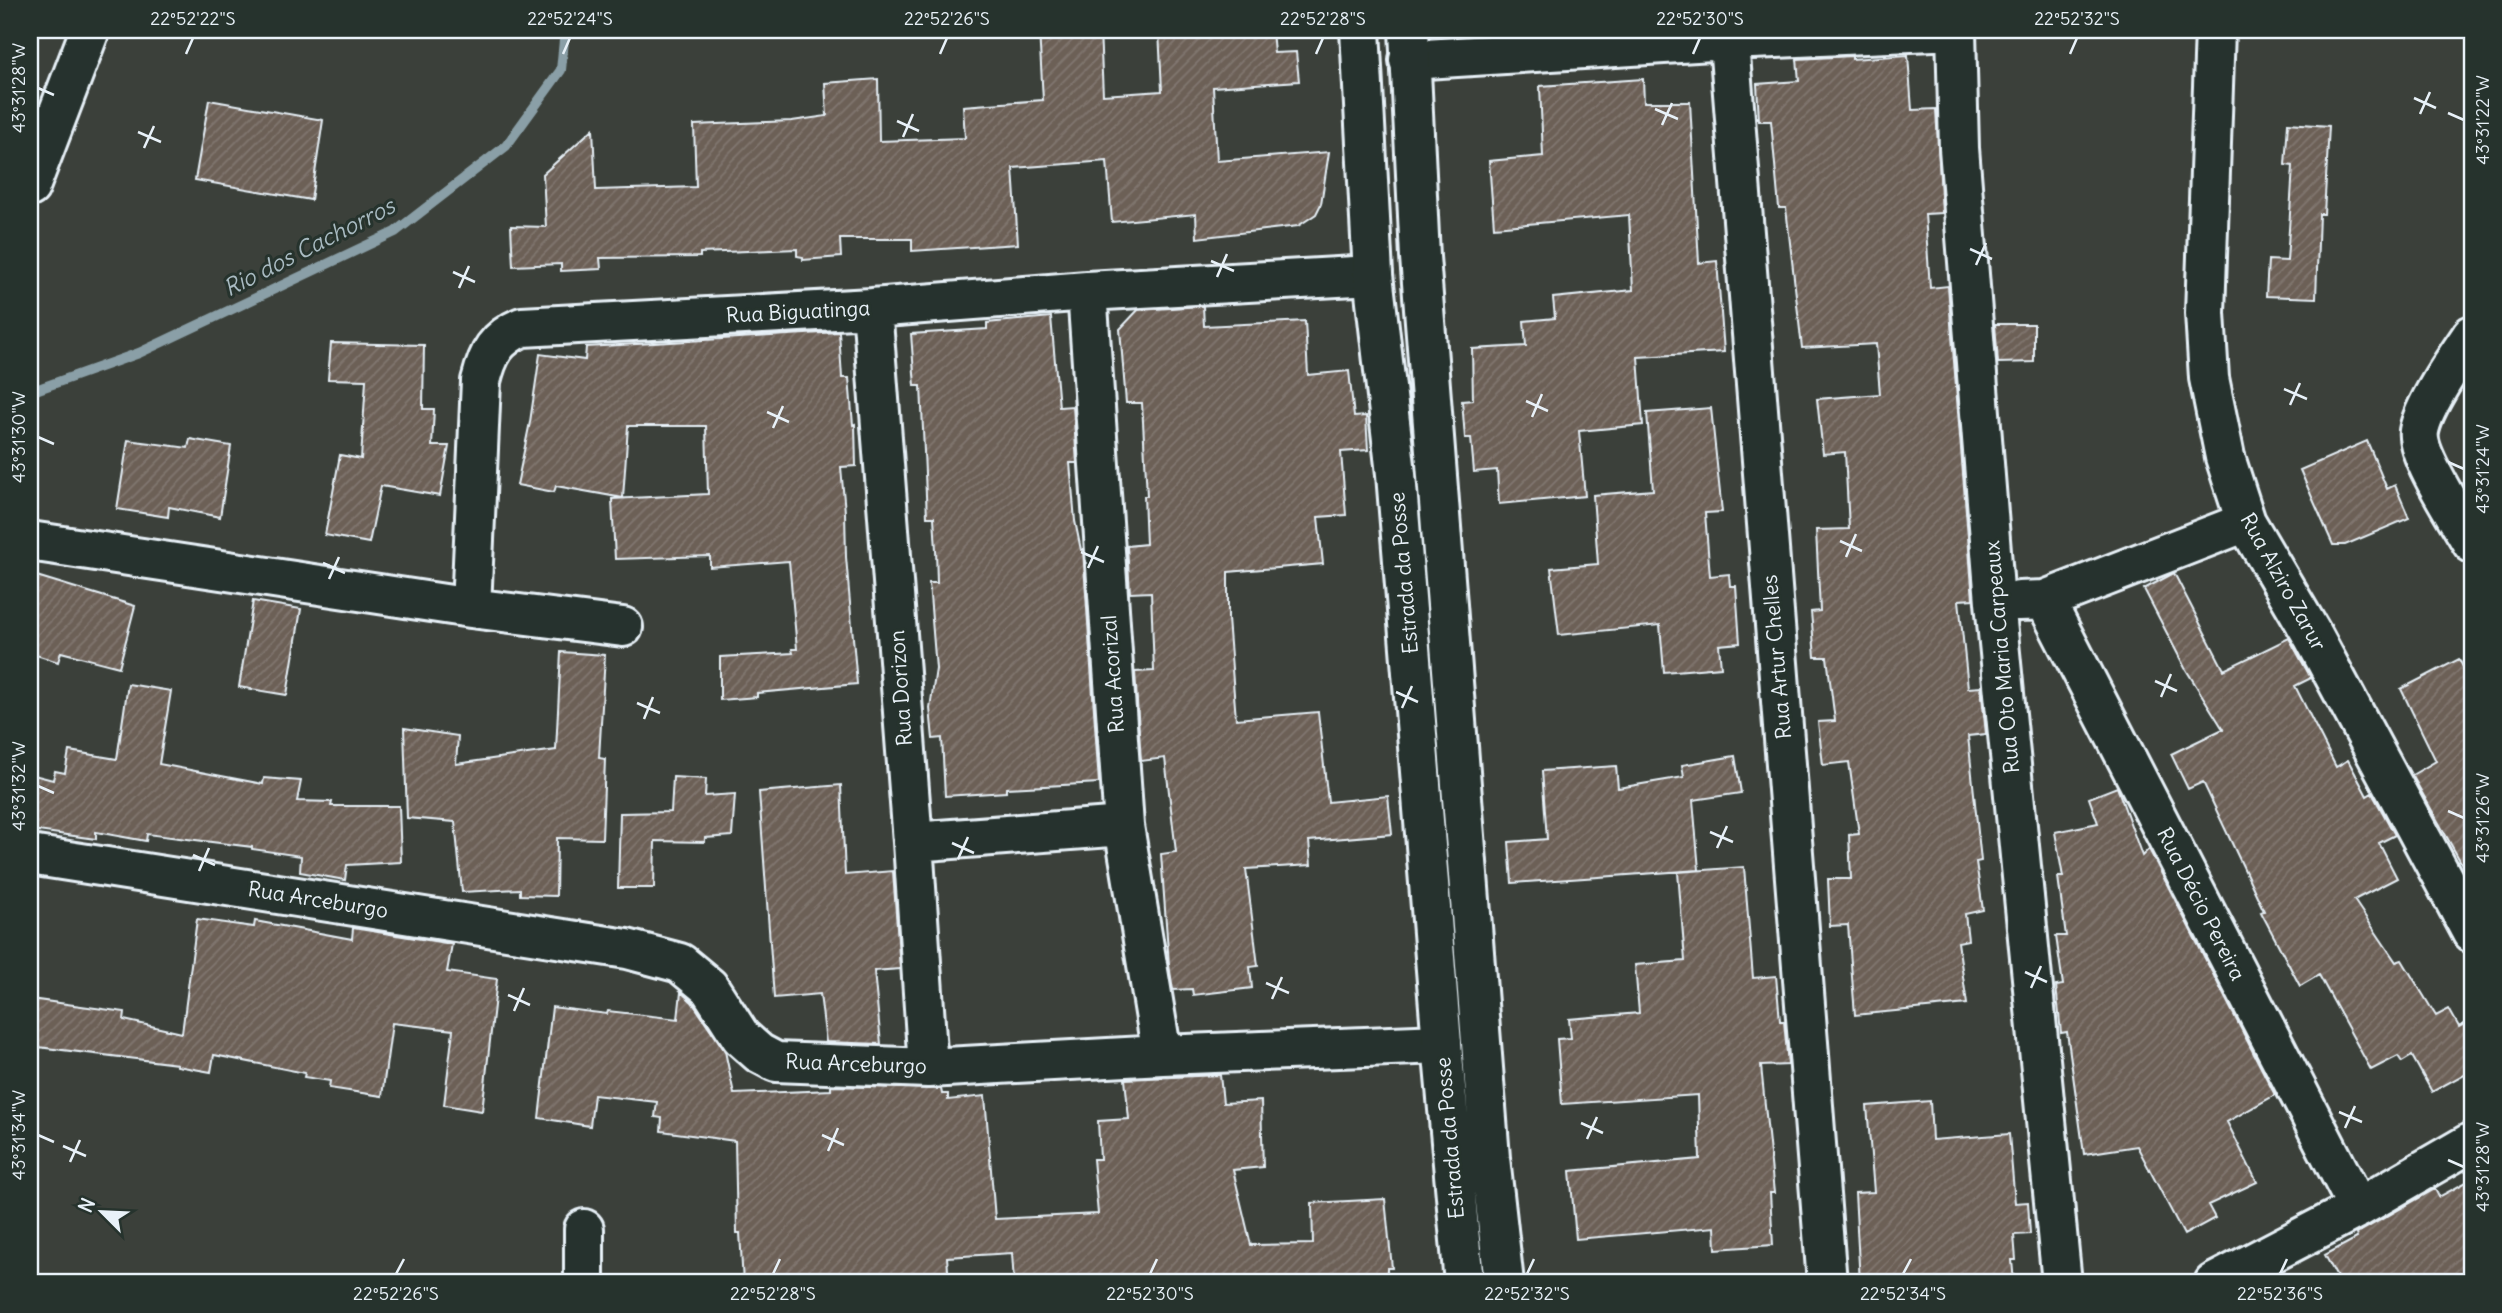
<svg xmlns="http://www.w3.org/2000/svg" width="2502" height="1313" viewBox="0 0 2502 1313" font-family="Delius,sans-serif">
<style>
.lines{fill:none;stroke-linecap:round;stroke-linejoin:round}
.stream{stroke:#8a9fa7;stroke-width:10}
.building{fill:url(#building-hatch);stroke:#e8f1f8;stroke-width:2}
.minor-casing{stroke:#e8f1f8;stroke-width:44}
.major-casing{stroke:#e8f1f8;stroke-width:44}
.minor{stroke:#26332d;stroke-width:38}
.major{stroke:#26332d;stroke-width:38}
.ticks{fill:none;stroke:#e8f1f8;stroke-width:2.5}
.labels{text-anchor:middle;stroke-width:6;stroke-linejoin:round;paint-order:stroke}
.street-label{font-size:21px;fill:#e8f1f8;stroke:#26332d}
.water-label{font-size:23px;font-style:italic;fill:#a9bbc2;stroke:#26332d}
.neatline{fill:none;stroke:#e8f1f8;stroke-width:2.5}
.ticks-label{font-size:18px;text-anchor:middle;fill:#e8f1f8}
</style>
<defs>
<pattern id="building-hatch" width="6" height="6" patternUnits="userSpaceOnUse" patternTransform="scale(1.75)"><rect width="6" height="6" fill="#6c6057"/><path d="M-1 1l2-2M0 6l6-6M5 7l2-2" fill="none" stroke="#817770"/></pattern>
</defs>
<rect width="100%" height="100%" fill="#3b403a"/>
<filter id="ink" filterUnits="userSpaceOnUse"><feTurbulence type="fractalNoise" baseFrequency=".0143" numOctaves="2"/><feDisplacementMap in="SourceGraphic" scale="14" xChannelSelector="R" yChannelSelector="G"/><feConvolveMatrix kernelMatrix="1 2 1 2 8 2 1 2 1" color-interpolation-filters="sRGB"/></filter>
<g filter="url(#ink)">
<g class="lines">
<path class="stream" d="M30,392l109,-39 256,-121 111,-86 55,-76 4,-40"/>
</g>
<path class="building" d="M1039,30h61l3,65 59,-4 -3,-61h113l2,23 22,-1 3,29 -86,6 4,74 112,-9 -8,52 -5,10 -18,12 -101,12 -1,-24 -84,8 -5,-61 -94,7 5,76 -106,7v-12h-72l1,18 -38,3v-3l-6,-1v-7l-97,4v4l-100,1 1,11 -40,2v-7l-48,2 -2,-40 35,1 -3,-53 50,-45 3,61 100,-3 -2,-62 98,-4 35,-5 -2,-33 53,-4 1,62 86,-3 -2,-32 80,-6z
M1908,55l4,55 24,-1 6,104 -17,1 5,74 18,-2 25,313 -14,1 9,88 13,-1 5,47 -18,2 13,125 -5,1 7,48 -18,4 3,26 -10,2 9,62 -112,11 -7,-90 -18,1 -2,-47h23l-2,-44 10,-1 -10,-72 -26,3 -5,-43 17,-1 -8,-64h-12l-4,-45 9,-1 -4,-81 33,-1 -4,-77 -22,2 -6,-55 63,-5 -4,-50 -74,4 -16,-140h-7l-8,-87h-12l-2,-37 42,-3 -2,-22 55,-3v3z
M1643,79l1,23h46l9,161 18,-2 7,91 -86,5 5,68 -64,6 6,65 -86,8 -2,-34 -23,2 -3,-34h-6l-3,-37 11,-1 -1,-51 54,-3 -2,-25 31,-3 -2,-20 80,-8 -4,-75 -135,12 -5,-66 54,-5 -3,-70z
M209,100l114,20 -12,80 -116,-20z
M2288,123l41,3 -5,88h-5l-3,84 -50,-2 2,-36 19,1 6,-95 -8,-1z
M1203,306l1,20 101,-5 3,54 41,-4 5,46 12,-1 2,34 -27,2 5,63 -28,2 5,47 -95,8v47l8,100 82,-7 10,90 60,-6 4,38 -83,7 2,24 -65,4 12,97 -8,1 2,21 -59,7 -1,-6 -19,1 -4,-25 -8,-111 15,-2 -11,-94 -24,3 -6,-89 19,-1 -3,-79 -21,1 -3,-47 19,-2 -2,-48h3l-5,-93h-16l-6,-74 18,-19z
M1051,317l8,90 14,-1 4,57h-7l5,58 6,29h2l16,233 -93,5v4l-61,4 -3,-58 -9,1 -3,-31 6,-39 -7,-86h8l-1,-33 -2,-33h-7l-6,-131h-6l-4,-52 76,-5v-6z
M1995,324h39v38l-36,1z
M839,332l3,46h7l4,47 2,-1 1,42 -15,1 4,45 1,45 11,127 -100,9v4l-37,3v-43l73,-4 -1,-4h5l-8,-88 -79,6v-11l-95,3 -3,-60 96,-5 -2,-68h-78l-5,72 -67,-12 -2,6 -37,-7 13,-63 10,-68 45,6 1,-13z
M331,343l93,2 -1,64h11l-2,37h17l-9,50 -59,-10 -12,57 -44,-8 15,-80 21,4 5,-79 -38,-1z
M1711,408l11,104 -17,1 5,63 19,-2 1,12h6l4,57 -21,2 2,22 -57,5 -4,-47 -101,10 -8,-67 47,-4 -5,-69 60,-5 -6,-77z
M190,439l41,7 -11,71 -51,-10 -1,10 -51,-8 11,-69 60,8z
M2367,441l20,48 8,-4 14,33 -64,27h-12l-33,-75z
M2174,573l50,97 65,-32 22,40 -16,8 41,81 12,-7 19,36 5,-3 23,42 -16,8 18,35 -43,22 42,62 6,-2 34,56 13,-7 10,18 13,-7v50l-40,22 -20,-36 -10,6 -4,-6 -27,14 -52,-95 -19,11 -39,-74 3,-1 -61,-129 -15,7 -17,-35 52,-25 -38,-61 -41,-79z
M30,574l105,32 -16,61 -58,-15 -3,10 -28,-9z
M253,601l48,8 -14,86 -48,-8z
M561,652l44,3 -6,103 6,1 -3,80 -45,-1 -1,58 -36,-1v-6l-58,3 -7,-70 -48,-4 -3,-90 54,8 -2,28 100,-14z
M2459,659l13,26v197l-60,-107 24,-14 -35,-72z
M128,684l43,7 -12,73 104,20 1,-6 37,3 -4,20 35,1 -1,4h68l2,56 -54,3 -2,15 -45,-8 1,-16 -49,-7v-2l-105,-13 -1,7 -50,-9v7l-66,-9v-56l23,6 2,-9 10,2 4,-22 48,8z
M1735,756l6,37 -48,7 6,70 -187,13 -3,-41 38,-3 -5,-68 74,-5 2,22 66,-11 -2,-12z
M673,777l33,2 -1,17 30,-2 -3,42 -27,2v4l-50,-1 -1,47h-36l2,-75 51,-1z
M841,785l4,90 48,-4 7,98 -26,2 7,73 -55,-2 -6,-48 -46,4 -15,-206z
M2117,787l25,69 7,-7 126,246 -48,27 30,60 -49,23 7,13 -31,17 -47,-89 -53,8 -17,-122 -6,1 -5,-47 7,-1 -7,-49h10l-8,-59h5l-8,-45 43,-9 -9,-25z
M1744,867l9,111 23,-2 4,45h4l4,44 -27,1 13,127h-4l3,52 -57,4 -1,-22 -139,12 -6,-68 130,-12 -2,-64 -136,9 -5,-65 14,-1 -2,-19 70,-6 -4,-48 50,-4 -7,-89z
M197,919l57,8 1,-6 97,18 1,-11 99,16 -5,28 50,7 -15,132 -38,-6 9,-75 -61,-7 -10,73 -53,-8 1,-7 -26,-4 1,-4 -91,-18 -3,17 -34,-6v-2l-147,-18v-47l95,13 -1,8 58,13z
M681,992l11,10 33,49 9,43 97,-4v-4l110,3 1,5h6v6l37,-4 10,123 103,-5 -5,-55h7l-2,-38 31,-2 -4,-40 95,-4 3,28 38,-2 2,66 -30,3 18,75 62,-1 -1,-41 73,-4 7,69h-5v15h-135v-7l-83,7h-155l-2,-30 -65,4 2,26h-206l-3,-50h-3l-2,-92 -74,-10 1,-13 -7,-1 2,-15 -63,-7 -4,31 -51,-8 13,-111 55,7 1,-3 70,8z
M1930,1101l2,39 77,-6 6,69 13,-1 2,32 -16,1 2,25h-4l2,23h-154l-5,-90 19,-1 -7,-86z
M2472,1179v92l-22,12h-110l-15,-28 32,-17 -1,-4 79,-45 4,8z"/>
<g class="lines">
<g class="minor-casing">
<path id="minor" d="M1728,30l99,1253
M1956,30l3,118 36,454 67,681
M2215,30l-10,283 4,65 16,79 21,65 67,114 159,297
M1409,60l319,-20 228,-10
M30,187l60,-157
M1087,291l37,535 38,229
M872,308l41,534 15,226
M2472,335c-15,22 -49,71 -53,96 -4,23 40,89 53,112
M30,541l441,67 152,19
M2045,600l313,608
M2019,601l26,-1 201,-78
M471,608l10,-227c7,-28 15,-43 41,-54l350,-19 215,-17 286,-16
M913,842l211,-16
M30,855l597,94 53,14 29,24 32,50 18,16 17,9 152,6 234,-13 280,-11
M584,1229v54
M2214,1283l144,-75 114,-66"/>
</g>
<g class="major-casing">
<path id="major" d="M1360,30l13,245 23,199 46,570 22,239
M1409,30l11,227 70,901 14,125"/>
</g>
<use href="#minor" class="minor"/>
<use href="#major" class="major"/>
</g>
</g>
<path class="ticks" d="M186,54l7,-16M563,54l7,-16M940,54l7,-16M1316,54l7,-16M1693,54l7,-16M2070,54l7,-16M38,88l16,7M2414,98l22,10M1655,109l23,10M2448,113l16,7M2420,114l10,-22M897,121l22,10M1662,125l10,-22M138,132l23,10M903,137l10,-23M144,148l10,-22M1970,249l22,10M1211,261l23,10M1976,265l10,-22M453,272l22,10M1217,277l10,-23M459,288l10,-22M2284,389l23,10M1526,401l22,10M2290,405l10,-22M767,412l22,10M1532,417l10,-23M773,428l10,-22M38,437l16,7M2448,462l16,7M1840,541l22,10M1081,552l23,10M1846,557l10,-23M323,563l22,10M1088,568l10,-22M329,579l10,-22M2155,681l22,10M1396,692l22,10M2161,697l10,-23M637,703l23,10M1402,708l10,-22M644,719l9,-22M38,786l16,7M2448,811l16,7M1710,832l23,10M952,843l22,10M1717,848l10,-22M193,855l22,10M958,859l10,-22M199,871l10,-23M2025,972l22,10M1266,983l23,10M2031,988l10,-22M508,995l22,10M1272,999l10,-22M514,1011l10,-23M2339,1112l23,10M1581,1123l22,10M2345,1128l10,-22M38,1135l16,7M822,1135l22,10M1587,1139l10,-22M63,1146l23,10M828,1151l10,-23M2448,1160l16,7M70,1162l10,-22M396,1274l8,-15M773,1274l7,-15M1150,1274l7,-15M1527,1274l7,-15M1903,1274l8,-15M2280,1274l7,-15"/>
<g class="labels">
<g class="street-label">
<text transform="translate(798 312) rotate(-3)" y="7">Rua Biguatinga</text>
<text transform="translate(1404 573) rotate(-95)" y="7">Estrada da Posse</text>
<text transform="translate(2283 582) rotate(61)" y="7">Rua Alziro Zarur</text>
<text transform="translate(1777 657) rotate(-95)" y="7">Rua Artur Chelles</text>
<text transform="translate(2002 657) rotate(-95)" y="7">Rua Oto Maria Carpeaux</text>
<text transform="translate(1113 674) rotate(-94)" y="7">Rua Acorizal</text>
<text transform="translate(901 688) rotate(-94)" y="7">Rua Dorizon</text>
<text transform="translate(318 900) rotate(9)" y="7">Rua Arceburgo</text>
<text transform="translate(2201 904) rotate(63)" y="7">Rua Décio Pereira</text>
<text transform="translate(856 1064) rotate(2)" y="7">Rua Arceburgo</text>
<text transform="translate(1450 1138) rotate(-95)" y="7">Estrada da Posse</text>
</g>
<g class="water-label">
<text transform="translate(309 247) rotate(-27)" y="8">Rio dos Cachorros</text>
</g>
</g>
<rect width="2502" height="1313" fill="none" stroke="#26332d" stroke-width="77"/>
<g transform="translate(102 1212) rotate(294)" stroke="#26332d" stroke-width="5" paint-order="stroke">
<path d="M0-5L12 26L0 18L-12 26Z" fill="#e8f1f8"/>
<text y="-10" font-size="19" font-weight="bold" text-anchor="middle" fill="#e8f1f8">N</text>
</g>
<rect x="38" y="38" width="2426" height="1236" class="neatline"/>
<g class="ticks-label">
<text x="193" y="25">22°52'22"S</text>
<text x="570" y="25">22°52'24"S</text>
<text x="947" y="25">22°52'26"S</text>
<text x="1323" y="25">22°52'28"S</text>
<text x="1700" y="25">22°52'30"S</text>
<text x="2077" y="25">22°52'32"S</text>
<text transform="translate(19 88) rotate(-90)" y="6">43°31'28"W</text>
<text transform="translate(2483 120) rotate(-90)" y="6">43°31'22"W</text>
<text transform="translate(19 437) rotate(-90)" y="6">43°31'30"W</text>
<text transform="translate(2483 469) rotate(-90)" y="6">43°31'24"W</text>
<text transform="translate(19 786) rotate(-90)" y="6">43°31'32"W</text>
<text transform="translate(2483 818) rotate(-90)" y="6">43°31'26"W</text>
<text transform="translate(19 1135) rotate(-90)" y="6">43°31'34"W</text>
<text transform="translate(2483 1167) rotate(-90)" y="6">43°31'28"W</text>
<text x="396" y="1300">22°52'26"S</text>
<text x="773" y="1300">22°52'28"S</text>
<text x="1150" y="1300">22°52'30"S</text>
<text x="1527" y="1300">22°52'32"S</text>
<text x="1903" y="1300">22°52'34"S</text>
<text x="2280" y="1300">22°52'36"S</text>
</g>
</svg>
